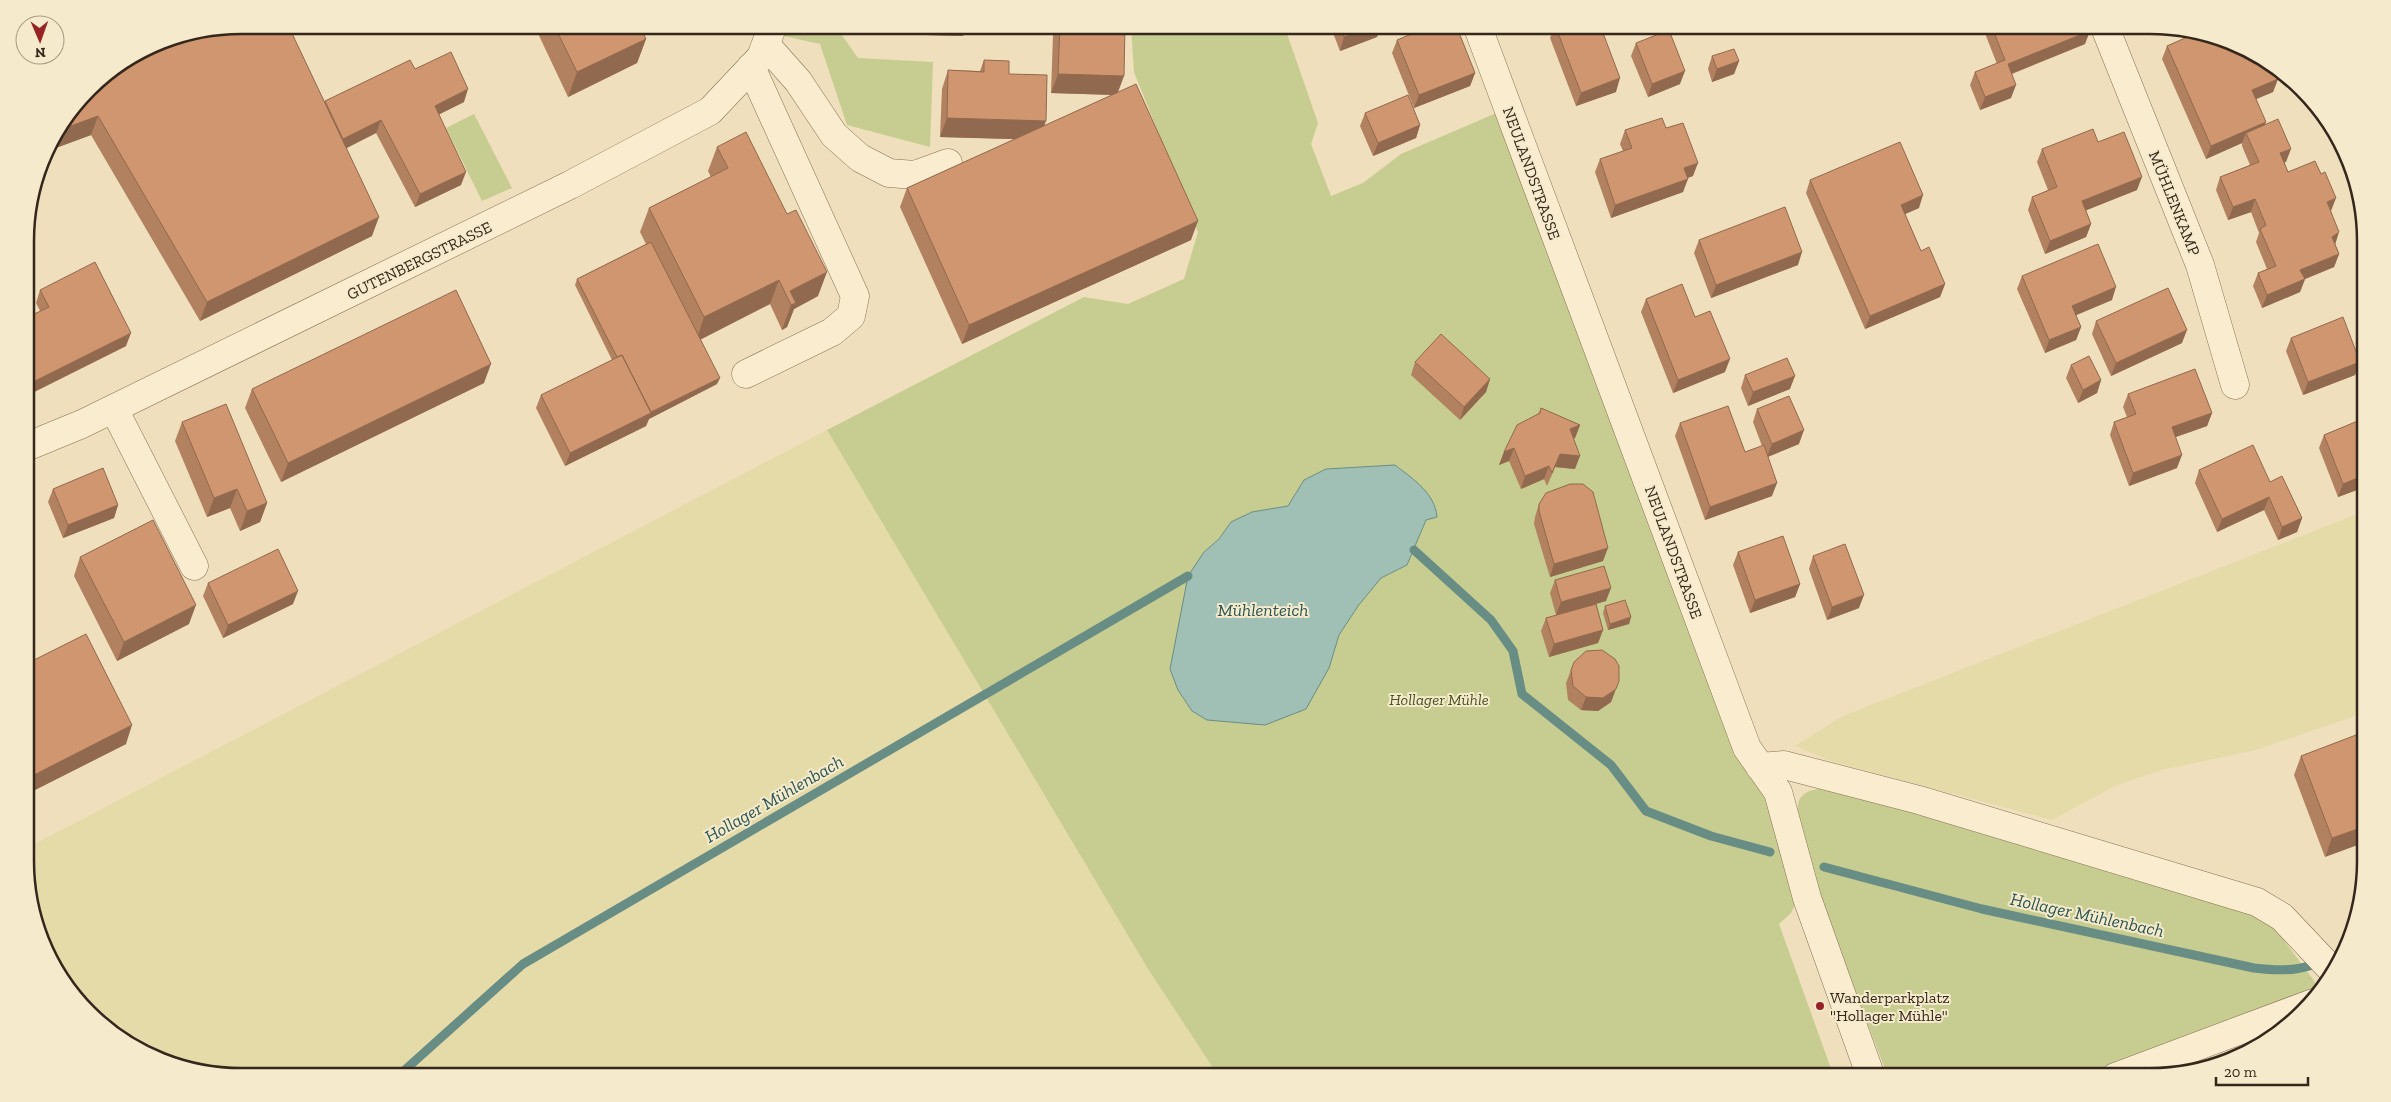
<svg xmlns="http://www.w3.org/2000/svg" width="2391" height="1102" viewBox="0 0 2391 1102" font-family="'Zilla Slab',serif">
<style>
.farmland{fill:#e5dba9}
.green{fill:#c7cd90;fill-rule:evenodd}
.water{fill:#a0c0b6;stroke:#688d84}
.lines{fill:none;stroke-linecap:round;stroke-linejoin:round}
.stream{stroke:#688d84;stroke-width:9}
.minor-casing{stroke:#876f55;stroke-width:29}
.minor{stroke:#faedcf;stroke-width:28}
.wall{fill:#b28160}
.shaded-wall{fill:#91694e}
.building{fill:#cf9670;stroke:#91694e}
.poi-dot{fill:#982325;stroke:#f6eacc;stroke-width:2}
.labels{text-anchor:middle;stroke-width:4;stroke-linejoin:round;paint-order:stroke}
.street-label{font-size:16px;fill:#35271b;stroke:#f6eacc}
.park-label{font-size:16px;font-style:italic;fill:#475320;stroke:#f6eacc}
.poi-label{font-size:16px;fill:#35271b;stroke:#f6eacc;text-anchor:start}
.water-label{font-size:18px;font-style:italic;fill:#295653;stroke:#f6eacc}
.rim{fill:none;stroke:#35271b;stroke-width:2.5}
</style>
<rect width="100%" height="100%" fill="#efdfbc"/>
<path class="farmland" d="M827,430l321,539 71,108h-978l-83,-17 -49,-28 -40,-40 -28,-48 -14,-54v-42z
M2365,511l1,201 -110,38 -95,20 -46,16 -63,34 -222,-59 -35,-15 48,-30z
M2282,1030l-12,10 -50,25 -60,12z"/>
<path class="green" d="M773,25h67l-1,6 19,27 75,4 -3,85 -83,-22 -27,-81 -50,-11z
M1131,25h153l34,98 -7,21 20,52 32,-13 38,-29 107,-46 227,641 42,70 20,81 -6,13 -12,11 55,153h-615l-71,-108 -321,-539 257,-133 44,7 56,-25 14,-47 -64,-160zM1395,465l42,51 -11,4 -19,45 -26,13 -23,28 -19,29 -10,33 -64,57 -58,-5 -15,-9 -14,-21 26,-138 15,-13 12,-17 21,-10 36,-6 16,-26 22,-11z
M474,114l38,74 -30,13 -36,-73z
M1835,788l418,127 21,12 41,55 -1,7 -235,88h-191l-70,-184 -20,-81c-3,-23 20,-24 37,-24z"/>
<path class="water" d="M1395,465c18,14 40,28 42,52l-11,3 -19,45 -26,13 -23,28 -19,29 -10,33 -23,41 -41,16 -58,-5 -15,-9 -14,-21 -8,-21 18,-93 16,-24 15,-13 12,-17 21,-10 36,-6 16,-26 22,-11z"/>
<g class="lines">
<path class="stream" d="M1414,550l77,70 22,31 9,43 89,71 35,46 65,25 59,16
M1824,867l158,42 272,59c41,5 51,0 89,-13
M397,1077l126,-113 665,-388"/>
<g class="minor-casing">
<path id="minor" d="M1477,25l270,723 31,44 29,106 64,179
M2104,25l96,240 35,120
M766,45l32,36 36,54 26,23 29,15 26,2 33,-12
M746,374l86,-42 19,-16 4,-20 -104,-229
M114,409l80,157
M26,447l56,-23 488,-239 140,-74 51,-54 12,-32
M1760,767l24,-2 135,35 338,102 25,15 51,54
M2115,1077l198,-74"/>
</g>
<use href="#minor" class="minor"/>
</g>
<path class="wall" d="M534,25h105l7,14 -9,24 -69,34z
M850,25h117l-4,11 -114,-3z
M981,25h144l-8,68 74,147 -229,104 -62,-137 7,-19 108,-49 -75,-2 2,-48 6,-19 32,1 4,-11 25,14 35,52 69,-31 -62,-2 2,-58 -73,-2z
M1330,25h51l-4,12 -37,14z
M1555,25h45l16,67 -40,14 -26,-68z
M1990,25h97l-2,19 -73,30 -1,24 -31,12 -10,-25 5,-13 22,-8 -11,-28z
M1397,40l78,33 -5,13 -56,22 -22,-55z
M1636,43l44,41 -32,13 -17,-41z
M2167,46l111,33 -5,13 -17,7 9,25 21,38h-2l4,10 43,39 4,33 4,10 -5,13 -29,12 -5,13 -38,16 -9,-22 5,-13 9,-4 -11,-27 3,-9 -8,-21 -23,8 -12,-30 4,-13 30,-12 -8,-19v-3l-36,16 -44,-100z
M1712,56l27,5 -5,13 -22,8 -4,-13z
M415,69l49,33 -25,12 22,71 -46,22 -39,-74 -30,15 26,88 -172,85 -109,-186 -38,14 -2,-9 47,-61 227,24v-2z
M1365,113l55,12 -4,13 -43,18 -13,-30z
M1666,128l27,48 -6,2 -4,14 -72,26 -16,-46 5,-13 23,-8 -3,-7 5,-14z
M2098,142l39,48 -51,20 5,14 -5,13 -41,17 -17,-44 4,-13 16,-7 -11,-28 5,-13z
M717,147l101,149 -24,13 -7,18 -5,3 -12,-26 -70,35 17,45 -68,35 -3,7 -81,40 -29,-58 5,-13 71,-35 -37,-75 2,-6 69,-35 -6,-12 9,-24 62,-31 -3,-6z
M1810,180l109,28 -14,6 16,37 24,33 -5,13 -75,32 -59,-136z
M1699,240l99,25 -87,33 -17,-45z
M2022,276l90,24 -36,15 5,12 -5,13 -31,13 -28,-64z
M40,290l86,56 -100,50v-78l14,-7 -4,-8z
M1646,299l49,18 30,55 -52,21 -32,-81z
M2096,321l86,22 -71,33 -19,-42z
M2291,338l69,24 -5,13 -52,20 -17,-44z
M1415,362l75,17 -4,13 -26,28 -49,-45z
M2071,365l30,15 -4,13 -19,10 -12,-25z
M1745,375l45,14 -42,17 -7,-18z
M484,383l-203,99 -36,-74 7,-19z
M2128,394l84,19 -5,13 -31,11 1,31 -48,18 -19,-51 4,-13 13,-5 -4,-10z
M1541,408l39,17 -5,13 -2,1 2,30 -20,-2 -8,19 -3,-7 -23,10 -12,-28 -10,4 5,-13 34,-38z
M1757,409l42,35 -31,13 4,39 -67,24 -30,-84 5,-13 65,29 17,-6 -9,-24z
M2365,418v69l-27,10 -19,-49 5,-13z
M182,422l85,81 -7,19 -20,9 -10,-23 -23,9 -32,-76z
M2199,470l71,12 32,36 -5,14 -19,8 -14,-30 -47,22 -22,-49z
M53,489l65,16 -4,13 -51,20 -15,-36z
M1539,504l64,57 -53,16 -16,-53 1,-7z
M1738,552l62,32 -5,13 -45,16 -17,-48z
M1813,556l46,52 -32,12 -18,-51z
M80,557l109,67 -72,37 -43,-85z
M1555,580l51,21 -10,3 7,26 -5,13 -49,14 -8,-26 5,-13 10,-3 -6,-22z
M208,583l85,21 -70,34 -20,-42z
M1605,606l26,11 -2,7 -21,6 -5,-17z
M1574,662l40,32 -3,8 -13,9 -17,-1 -13,-10 -2,-17z
M26,664l100,80 -99,50z
M2301,756l65,5 -41,96 -31,-82z"/>
<path class="shaded-wall" d="M241,25l-117,38 34,-22z
M662,25h9l-10,4z
M852,25h115l-4,11 -114,-3z
M983,25h74l-4,10 -73,-2z
M1380,25h1l-4,12 -37,14 4,-14z
M2090,31l-5,13 -82,33 5,-13z
M646,39l-9,24 -69,34 9,-25z
M1739,61l-5,13 -22,8 5,-13z
M1685,71l-5,13 -32,13 4,-13z
M1475,73l-5,13 -56,22 5,-13z
M1058,74l66,2 -7,19 -66,-2z
M1620,78l-4,14 -40,14 5,-13z
M2278,79l-5,13 -26,11 5,-13z
M2016,85l-5,13 -31,12 5,-13z
M468,89l-4,13 -34,17 5,-13z
M98,116l-7,19 -38,14 7,-19z
M947,118l99,3 -7,19 -99,-3z
M381,120l-5,13 -37,19 4,-13z
M2266,122l-5,13 -15,-2 -4,10 -36,16 5,-13z
M1420,125l-4,13 -43,18 5,-13z
M2291,149l-5,13 -11,4 5,-13z
M1698,163l-5,13 -14,5 5,-13z
M466,172l-5,13 -46,22 5,-13z
M2142,177l-5,13 -60,24 5,-13z
M1688,179l-5,13 -72,26 4,-13z
M1923,195l-4,13 -23,10 5,-13z
M2336,198l-5,13 -4,-9z
M2255,199l-4,13 -23,8 5,-13z
M379,217l-7,19 -172,85 7,-19z
M1198,221l-7,19 -229,104 7,-19z
M2091,224l-5,13 -41,17 5,-13z
M2339,232l-4,13 -3,-8z
M1802,252l-4,13 -87,33 5,-13z
M2339,254l-5,13 -29,12 -5,13 -38,16 5,-13 33,-25z
M827,272l-9,24 -24,13 -7,18 -5,3 9,-25 -1,-14z
M779,280l-9,24 -74,38 8,-25z
M1945,284l-5,13 -75,32 5,-13z
M2116,287l-4,13 -45,19 5,-13z
M2081,327l-5,13 -31,13 4,-13z
M2187,330l-5,13 -71,33 5,-13z
M131,333l-5,13 -100,50v-7l1,-4z
M1730,359l-5,13 -52,21 5,-13z
M2360,362l-5,13 -52,20 5,-13z
M491,364l-7,19 -203,99 7,-19z
M1795,376l-5,13 -42,17 5,-14z
M720,378l-3,6 -68,35 -3,7 -81,40 5,-13z
M1490,379l-4,13 -26,28 4,-13z
M2101,380l-4,13 -19,10 5,-13z
M2212,413l-5,13 -40,14 5,-13z
M1580,425l-5,13 -10,4 5,-13z
M1804,430l-5,14 -32,13 5,-13z
M1514,448l-5,13 -10,4 5,-13z
M1560,454l20,2 -5,13 -20,-2 -8,19z
M2182,455l-5,13 -48,18 4,-13z
M1549,466l-5,13 -23,10 4,-13z
M2365,475v12l-27,10 5,-13z
M1777,483l-5,13 -67,24 5,-13z
M237,489l-7,19 -23,9 7,-19z
M2269,497l-5,13 -47,22 5,-13z
M267,503l-7,19 -20,9 7,-20z
M118,505l-4,13 -51,20 5,-13z
M2302,518l-5,14 -19,8 4,-13z
M1608,548l-5,13 -53,16 4,-13z
M1800,584l-5,13 -45,16 5,-13z
M1611,588l-5,13 -50,14 5,-13z
M298,591l-5,13 -70,34 5,-13z
M1864,595l-5,13 -32,12 5,-13z
M196,605l-7,19 -72,37 7,-19z
M1631,617l-2,7 -21,6 2,-6z
M1603,630l-5,13 -49,14 5,-13z
M1619,681l-8,21 -13,9 -17,-1 5,-13z
M132,725l-6,19 -99,50v-4l5,-14z
M2366,826v16l-41,15 7,-19z"/>
<path class="building" d="M241,25h47l91,192 -172,85 -109,-186 -38,14v-1l38,-50 33,-21 74,-26z
M554,25h85l7,14 -69,33z
M1060,25h65l-1,51 -66,-2z
M1340,25h40l-36,12z
M1433,25h23l19,48 -56,22 -22,-55z
M1555,25h45l20,53 -39,15z
M1991,25h96l3,6 -82,33 8,21 -31,12 -10,-25 30,-12z
M1669,30l16,41 -33,13 -16,-41z
M2194,34l39,8 38,22 7,15 -26,11 14,32 -55,24 -44,-100z
M1734,49l5,12 -22,8 -5,-13z
M451,52l17,37 -33,17 31,66 -46,22 -39,-74 -38,19 -18,-38 85,-41 5,9z
M984,60l25,1v13l38,1 -1,46 -99,-3 1,-48 36,2z
M1136,84l62,137 -229,104 -62,-137z
M1408,95l12,30 -42,18 -13,-30z
M1662,118l4,10 17,-5 15,40 -14,5 4,11 -73,26 -15,-46 32,-11 -7,-18z
M2278,119l13,30 -11,4 8,19 27,-11 6,13 4,-2 11,26 -9,4 12,30 -7,5 7,17 -39,16 5,9 -38,16 -9,-22 18,-7 -16,-37 6,-4 -11,-26 -22,8 -13,-30 39,-15 -13,-29z
M2093,129l5,13 26,-10 18,45 -60,24 9,23 -41,17 -18,-44 25,-10 -15,-38z
M746,132l41,82 9,-4 31,62 -37,19 6,12 -5,2 -12,-25 -75,37 -55,-109 79,-40 -11,-21z
M1900,142l23,53 -22,10 20,46 8,-4 16,37 -75,32 -60,-136z
M1785,207l17,45 -86,33 -17,-45z
M651,242l69,136 -69,34 -29,-57 -5,2 -40,-78z
M2098,244l18,43 -44,19 9,21 -32,13 -27,-64z
M95,262l36,71 -104,52 -1,-4v-63l23,-11 -9,-17z
M1682,284l13,33 15,-6 20,48 -52,21 -32,-81z
M2168,288l19,42 -71,33 -20,-42z
M456,290l35,74 -203,99 -36,-74z
M2343,317l17,45 -52,20 -17,-44z
M1441,334l49,45 -26,28 -49,-45z
M622,355l29,58 -81,40 -29,-58z
M2089,356l12,24 -18,10 -12,-25z
M1787,358l8,18 -42,16 -8,-17z
M2195,369l17,44 -40,14 10,28 -49,18 -19,-51 22,-8 -8,-20z
M1789,396l15,34 -32,14 -15,-35z
M226,404l41,99 -20,8 -10,-22 -23,9 -32,-76z
M1728,406l17,46 19,-7 13,38 -67,24 -30,-84z
M1541,408l39,17 -10,4 10,27 -20,-2 -8,19 -3,-7 -24,10 -11,-28 -10,4 13,-27 23,-12z
M2365,418v57l-22,9 -19,-49z
M2253,445l17,37 12,-6 20,42 -20,9 -13,-30 -47,22 -23,-49z
M103,468l15,37 -50,20 -15,-36z
M1570,484h13l10,8 15,56 -54,16 -15,-53v-7l7,-11z
M153,520l43,85 -72,37 -44,-85z
M1783,536l17,48 -45,16 -17,-48z
M1845,544l19,51 -32,12 -19,-51z
M278,549l20,42 -70,34 -20,-42z
M1604,566l7,22 -50,14 -6,-22z
M1625,600l6,17 -21,7 -5,-18z
M1596,604l7,26 -49,14 -8,-26z
M86,634l46,91 -100,51 -5,-10 -1,-102z
M1602,650l13,9 4,7v15l-3,8 -13,9 -17,-1 -13,-11 -2,-16 3,-8 12,-11z
M2356,735l10,26v65l-34,12 -31,-82z"/>
<circle class="poi-dot" cx="1820" cy="1006" r="5"/>
<g class="labels">
<g class="street-label">
<text transform="translate(1532 173) rotate(70)" y="6">NEULANDSTRASSE</text>
<text transform="translate(2175 203) rotate(68)" y="6">MÜHLENKAMP</text>
<text transform="translate(419 260) rotate(-26)" y="6">GUTENBERGSTRASSE</text>
<text transform="translate(1674 552) rotate(70)" y="6">NEULANDSTRASSE</text>
</g>
<g class="park-label">
<text x="1439" y="705">Hollager Mühle</text>
</g>
<g class="poi-label">
<text x="1830" y="1003">Wanderparkplatz<tspan x="1830" dy="18">"Hollager Mühle"</tspan></text>
</g>
<g class="water-label">
<text x="1263" y="616">Mühlenteich</text>
<text transform="translate(774 799) rotate(-30)" y="6">Hollager Mühlenbach</text>
<text transform="translate(2087 915) rotate(12)" y="6">Hollager Mühlenbach</text>
</g>
</g>
<path d="M0 0H2391V1102H0ZM241 34H2150A207 207 0 0 1 2357 241V861A207 207 0 0 1 2150 1068H241A207 207 0 0 1 34 861V241A207 207 0 0 1 241 34Z" fill="#f6eacc" fill-rule="evenodd"/>
<path class="rim" d="M241 34H2150A207 207 0 0 1 2357 241V861A207 207 0 0 1 2150 1068H241A207 207 0 0 1 34 861V241A207 207 0 0 1 241 34Z"/>
<g transform="translate(40 40) rotate(178)"><circle r="24" fill="#f6eacc" stroke="#a99c85"/>
<path d="M0-4L9 19L0 12L-9 19Z" fill="#982325"/>
<text y="-8" font-size="14" font-weight="bold" text-anchor="middle" fill="#35271b">N</text>
</g>
<path d="M2216 1077v8h92v-8" fill="none" stroke="#35271b" stroke-width="2.5"/>
<text x="2224" y="1077" font-size="15" fill="#35271b" stroke="#f6eacc" stroke-width="4" paint-order="stroke">20 m</text>
</svg>
